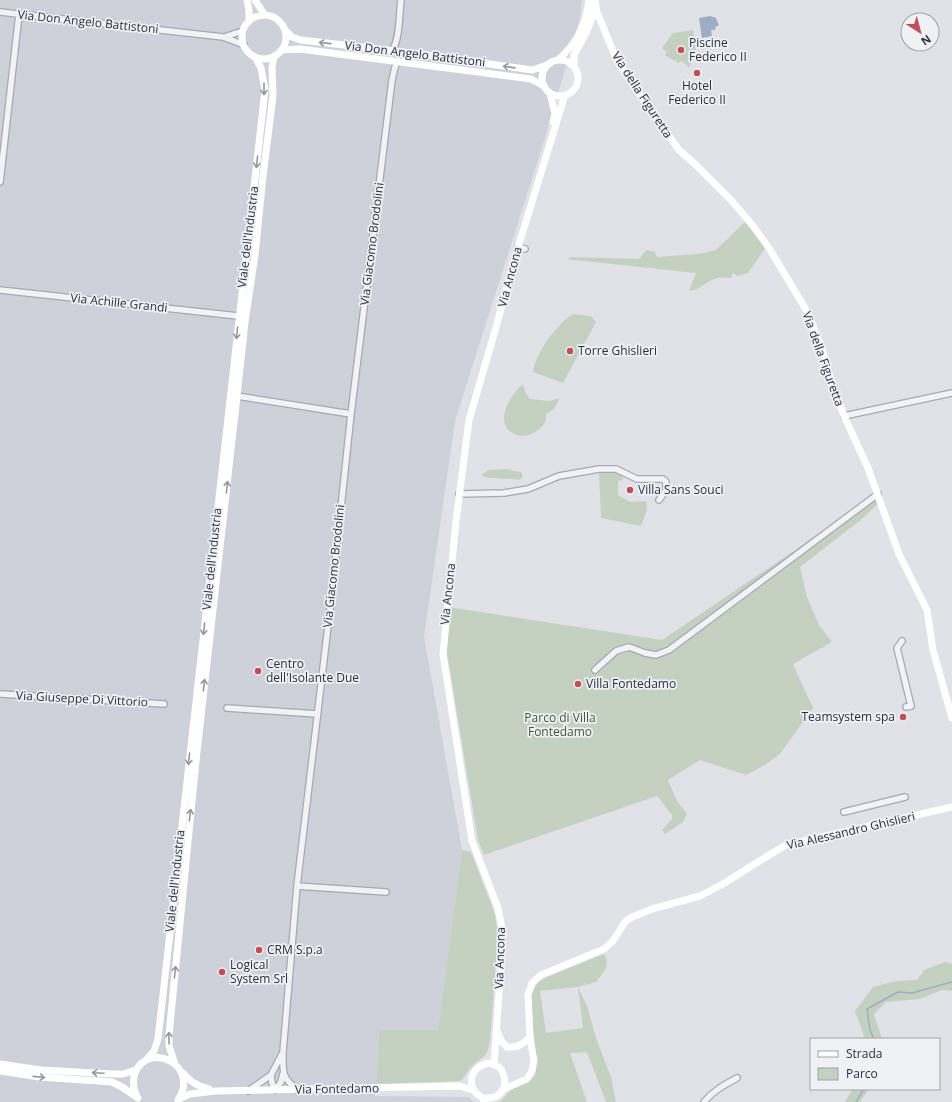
<svg xmlns="http://www.w3.org/2000/svg" width="952" height="1102" viewBox="0 0 952 1102" font-family="'Open Sans',sans-serif">
<style>
.built{fill:#ced1d9}
.green{fill:#c4d1c1;fill-rule:evenodd}
.water{fill:#9dadc5}
.lines{fill:none;stroke-linecap:round;stroke-linejoin:round}
.stream{stroke:#9dadc5;stroke-width:1.5}
.street-casing{stroke:#a6a9b2;stroke-width:8}
.street{stroke:#f2f3f6;stroke-width:5.5}
.secondary{stroke:#fff;stroke-width:7}
.oneway{stroke:#94979e}
.poi-dot{fill:#c34e55;stroke:#eff1f5;stroke-width:1.5}
.labels{text-anchor:middle;stroke-width:3.5;stroke-linejoin:round;paint-order:stroke}
.street-label{font-size:12px;fill:#2a2f3e;stroke:#eff1f5}
.poi-label{font-size:12px;fill:#2a2f3e;stroke:#eff1f5;text-anchor:start}
.park-label{font-size:12px;fill:#3b5838;stroke:#eff1f5}
</style>
<rect width="100%" height="100%" fill="#e0e2e8"/>
<path class="built" d="M0,0h582l-2,18 -35,120 -90,283 -31,216 38,213 -24,181 -59,-1 -4,66 94,1 5,5h-474z"/>
<path class="green" d="M693,30l4,27 -3,2 -5,8 -8,-6 -2,2 -3,-1 1,-3 -2,2 -10,-6 2,-3 -5,-4 11,-15z
M746,221l20,26 -18,26 -11,3 -4,-3 -2,5c-4,0 -9,-1 -13,0 -11,2 -19,13 -29,13l7,-18 -140,-15 11,1 4,-2 68,2 7,-9 9,2 2,5 42,-3 17,-4z
M573,314l18,2 5,6 -33,61 -30,-11c1,-5 2,-11 5,-16 6,-13 22,-34 35,-42z
M523,384l2,8 5,7 20,2 10,-3 -6,11 -8,5c0,8 -2,12 -8,16 -7,5 -15,8 -24,4 -21,-11 -4,-39 9,-50z
M504,469l17,3 2,5 -4,3c-12,-3 -27,1 -38,-5l8,-5z
M612,470l11,5v5l-5,1v14l12,7 16,-1 1,9 -6,16 -40,-8 -2,-46z
M878,494l2,8 -18,17 -62,48 7,30 12,28 13,17 -39,22 20,44 -33,46 -15,11 -19,10 -46,-15 -32,20 9,21 10,13 -4,8 -18,12 -3,-4 10,-11v-4l-15,-19 -173,59 -6,-15 -31,-187 1,-46 214,33z
M462,850l9,2 24,62 3,21 -8,106c-4,19 -5,13 -18,25 -5,4 -5,10 -12,15l-84,3 3,-54h59z
M604,954c8,11 -2,19 -8,28l-18,5 9,19 9,32 15,39 5,25h-10l-19,-50 -17,1 17,49h-87c4,-4 9,-11 13,-14 10,-7 17,-3 23,-16l-5,-77 3,-6 4,-7 9,-5zM578,987l5,41 -37,5 -6,-42z
M945,962l7,2v27l-10,-1 -22,9 -34,3 -12,12 8,25h-17l-10,-28 18,-24 23,-6 21,-1 7,-10z
M852,1089h17l-9,13h-15z"/>
<path class="water" d="M710,16l6,2 3,8h-3l-1,4h-4l1,6 -10,2 -3,-20z"/>
<g class="lines">
<path class="stream" d="M874,1039l-4,-9 -3,-21 31,-17 14,1 40,-11
M856,1102l8,-13"/>
<g class="street-casing">
<path id="street" d="M0,12l223,25 11,4 10,4
M224,37l19,-6
M392,50c8,-10 7,-36 9,-50
M0,182l19,-168
M518,247l7,2
M0,290l238,26
M237,396l114,18
M844,416l108,-23
M459,494l45,-1 24,-4 31,-13 40,-7h17l21,10h26l3,3v8l-7,10
M902,641l-5,7 14,58 -5,1
M595,670l21,-19 13,-4 16,6 11,2 13,-5 209,-156
M0,694l164,10
M227,708l90,6
M844,812l61,-15
M297,886l89,6
M271,1075l1,8 3,7
M275,1090l6,-8 2,-8
M297,1090c-16,-14 -14,-17 -14,-38l14,-166 34,-285 20,-187 41,-334 3,-13 3,-6
M248,1091l23,-16 11,-21
M704,1102c9,-11 20,-17 33,-24"/>
</g>
<use href="#street" class="street"/>
<path class="secondary" d="M247,0l2,10v10
M255,0l9,14
M595,0l2,12 20,49 23,34 39,55 16,14 37,37 21,25 16,22 39,65 14,36 9,30 13,37 24,52 31,86 28,56 6,40 19,68
M242 37a22 22 0 1 1 44 0a22 22 0 1 1-44 0Z
M285,30l7,7 9,3 119,14 112,16 15,-5
M282,50l18,-1 231,30 13,7
M542 78a18 18 0 1 1 36 0a18 18 0 1 1-36 0Z
M558,60c19,-17 28,-35 31,-60
M574,65v-10l12,-22 7,-17 1,-8
M550,93l5,21 -2,8
M497,1031l5,11 5,5c11,1 16,-3 23,-10
M146,1060l8,-9 4,-12 107,-949 -4,-22 -6,-11
M0,1064l41,6 71,4h11l13,-4
M175,1064l-6,-18v-11l27,-274 41,-365 8,-74 10,-67 8,-79 10,-80 -1,-28 2,-12
M494,1065l9,-131 -5,-26 -26,-67 -29,-187 13,-133 13,-101 26,-89 20,-74 50,-162
M0,1071l39,6 73,5 10,5 16,11
M183,1073c8,9 14,13 26,16
M504,1089l23,-10 5,-8 2,-10 -4,-24 -2,-42 4,-12 9,-8 63,-26 9,-8 12,-19 5,-4 22,-9 48,-13 23,-12 38,-24 25,-15 166,-38
M137,1097c-4,-8 -5,-15 -2,-24 13,-33 66,-8 43,27
M483,1098c36,4 22,-49 -4,-31 -12,9 -9,25 4,31l1,4
M179,1099l11,-5 25,-3 244,-5 14,4"/>
</g>
<defs><path id="oneway-shaft" d="M-6 0H5M1.5-3L5.5 0L1.5 3" fill="none" stroke-width="1.6" stroke-linecap="round" stroke-linejoin="round"/></defs>
<g class="oneway">
<use href="#oneway-shaft" transform="translate(325 43) rotate(-174)"/>
<use href="#oneway-shaft" transform="translate(509 67) rotate(-172)"/>
<use href="#oneway-shaft" transform="translate(264 89) rotate(90)"/>
<use href="#oneway-shaft" transform="translate(257 162) rotate(96)"/>
<use href="#oneway-shaft" transform="translate(237 333) rotate(96)"/>
<use href="#oneway-shaft" transform="translate(227 487) rotate(-84)"/>
<use href="#oneway-shaft" transform="translate(204 629) rotate(96)"/>
<use href="#oneway-shaft" transform="translate(204 685) rotate(-83)"/>
<use href="#oneway-shaft" transform="translate(189 759) rotate(96)"/>
<use href="#oneway-shaft" transform="translate(190 815) rotate(-84)"/>
<use href="#oneway-shaft" transform="translate(175 972) rotate(-84)"/>
<use href="#oneway-shaft" transform="translate(169 1038) rotate(-91)"/>
<use href="#oneway-shaft" transform="translate(98 1073) rotate(-177)"/>
<use href="#oneway-shaft" transform="translate(39 1077) rotate(6)"/>
</g>
<g class="poi-dot">
<circle cx="681" cy="50" r="4"/>
<circle cx="697" cy="73" r="4"/>
<circle cx="570" cy="351" r="4"/>
<circle cx="630" cy="490" r="4"/>
<circle cx="258" cy="671" r="4"/>
<circle cx="578" cy="684" r="4"/>
<circle cx="903" cy="717" r="4"/>
<circle cx="259" cy="950" r="4"/>
<circle cx="222" cy="972" r="4"/>
</g>
<g class="labels">
<g class="street-label">
<text transform="translate(88 22) rotate(6)" y="4">Via Don Angelo Battistoni</text>
<text transform="translate(415 54) rotate(7)" y="4">Via Don Angelo Battistoni</text>
<text transform="translate(642 95) rotate(57)" y="4">Via della Figuretta</text>
<text transform="translate(248 237) rotate(-83)" y="4">Viale dell'Industria</text>
<text transform="translate(372 244) rotate(-83)" y="4">Via Giacomo Brodolini</text>
<text transform="translate(510 277) rotate(-75)" y="4">Via Ancona</text>
<text transform="translate(119 303) rotate(6)" y="4">Via Achille Grandi</text>
<text transform="translate(823 359) rotate(70)" y="4">Via della Figuretta</text>
<text transform="translate(212 559) rotate(-84)" y="4">Viale dell'Industria</text>
<text transform="translate(334 566) rotate(-84)" y="4">Via Giacomo Brodolini</text>
<text transform="translate(448 594) rotate(-84)" y="4">Via Ancona</text>
<text transform="translate(82 699) rotate(3)" y="4">Via Giuseppe Di Vittorio</text>
<text transform="translate(851 831) rotate(-13)" y="4">Via Alessandro Ghislieri</text>
<text transform="translate(175 881) rotate(-84)" y="4">Viale dell'Industria</text>
<text transform="translate(500 958) rotate(-88)" y="4">Via Ancona</text>
<text transform="translate(337 1089) rotate(-1)" y="4">Via Fontedamo</text>
</g>
<g class="poi-label">
<text x="689" y="47">Piscine<tspan x="689" dy="14">Federico II</tspan></text>
<text x="697" y="90" text-anchor="middle">Hotel<tspan x="697" dy="14">Federico II</tspan></text>
<text x="578" y="355">Torre Ghislieri</text>
<text x="638" y="494">Villa Sans Souci</text>
<text x="266" y="668">Centro<tspan x="266" dy="14">dell'Isolante Due</tspan></text>
<text x="586" y="688">Villa Fontedamo</text>
<text x="895" y="721" text-anchor="end">Teamsystem spa</text>
<text x="267" y="954">CRM S.p.a</text>
<text x="230" y="969">Logical<tspan x="230" dy="14">System Srl</tspan></text>
</g>
<g class="park-label">
<text x="560" y="722">Parco di Villa<tspan x="560" dy="14">Fontedamo</tspan></text>
</g>
</g>
<rect x="810" y="1038" width="130" height="52" fill="#eff1f5" stroke="#a0a3ac"/>
<rect x="818" y="1051" width="20" height="6" fill="#ffffff" stroke="#a0a3ac"/>
<text x="846" y="1058" font-size="12" fill="#2a2f3e">Strada</text>
<rect x="818" y="1068" width="20" height="12" fill="#c4d1c1" stroke="#a0a3ac"/>
<text x="846" y="1078" font-size="12" fill="#2a2f3e">Parco</text>
<g transform="translate(920 32) rotate(144)"><circle r="19" fill="#eff1f5" stroke="#a0a3ac"/>
<path d="M0-3L7 15L0 10L-7 15Z" fill="#c34e55"/>
<text y="-6" font-size="11" font-weight="bold" text-anchor="middle" fill="#2a2f3e">N</text>
</g>
</svg>
